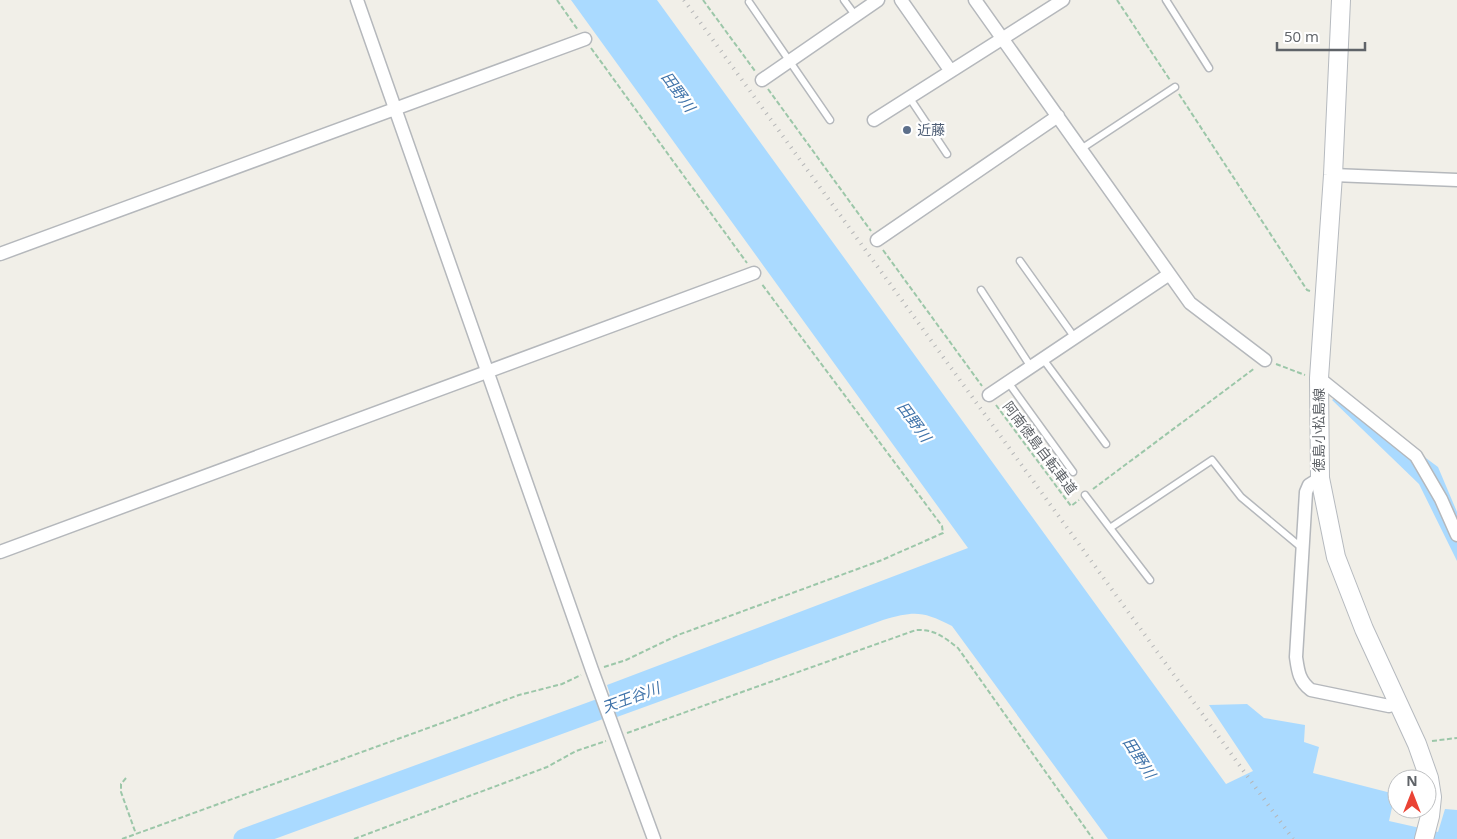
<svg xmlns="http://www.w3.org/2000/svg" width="1457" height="839" viewBox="0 0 1457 839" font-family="'Open Sans','Noto Sans JP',sans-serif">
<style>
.water{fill:#aadaff}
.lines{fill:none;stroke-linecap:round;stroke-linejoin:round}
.river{stroke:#aadaff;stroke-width:21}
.service-casing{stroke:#b5b8bc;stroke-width:9}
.minor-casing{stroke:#b5b8bc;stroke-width:15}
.secondary-casing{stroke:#b6babf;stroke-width:20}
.path{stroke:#9cc7a9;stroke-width:2;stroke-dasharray:5 2.5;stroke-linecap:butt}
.service{stroke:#fff;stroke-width:6}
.minor{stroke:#fff;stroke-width:12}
.secondary{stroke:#fff;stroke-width:18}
.rail{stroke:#b6b7b8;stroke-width:4;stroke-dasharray:1 6;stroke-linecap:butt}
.service-dot{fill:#5c6f8a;stroke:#fff;stroke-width:2}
.labels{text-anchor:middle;stroke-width:4.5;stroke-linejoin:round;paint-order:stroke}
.service-label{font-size:14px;fill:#4e5e75;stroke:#fff;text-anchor:start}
.street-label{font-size:14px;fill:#5f6368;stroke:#fff}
.water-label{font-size:15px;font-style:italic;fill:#4174aa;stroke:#fff}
</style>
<rect width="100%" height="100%" fill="#f1efe8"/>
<path class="water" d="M571,0h86l569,784 27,-13 -44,-66 38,-1 17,14 41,7 -1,17 15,5 -6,26 82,21 -6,27 49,11 7,-23 12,1v29h-349l-156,-213c-30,-15 -37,-15 -69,-6l-266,97 -10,-32 361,-137z
M1340,394l98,73 19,45v49l-38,-77 -87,-84z"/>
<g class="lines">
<path class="river" d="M244,839l397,-145"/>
<g class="service-casing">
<path id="service" d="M844,0l11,15
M1166,0l43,68
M749,2l81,118
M909,97l38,57
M1081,149l94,-62
M1020,261l55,77
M981,290l50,77
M1043,359l63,85
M1008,382l65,90
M1085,495l25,33 102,-68 29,37 61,51
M1110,528l40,52"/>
</g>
<g class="minor-casing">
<path id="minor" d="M357,0l235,670 62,169
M901,0l49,70
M975,0l215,303 75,57
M762,80l116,-80
M874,120l189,-120
M1333,175l124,5
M877,240l181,-124
M0,254l585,-215
M1319,378l97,78 25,43 16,36
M989,395l179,-120
M1320,478l-11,7 -3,7 -10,165c2,14 3,24 15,33l78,16 9,-3
M0,552l754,-279"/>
</g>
<g class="secondary-casing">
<path id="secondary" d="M1341,0l-8,175 -14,203 1,100 16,79 28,72 53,115 12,34 3,19 -2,19 -6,23"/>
</g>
<path class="path" d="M557,0l21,30
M703,0l52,71
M1117,0l53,80
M591,48l156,215
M768,89l103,142
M1179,94l128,196 3,1
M883,250l99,136
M1276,364l29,11
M996,405l75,101 8,-6
M1093,489l162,-121
M604,667l22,-7 52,-25 204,-75 61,-27 -1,-7 -181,-243
M627,733l289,-103c18,-1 28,7 42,18l135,191
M1432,741l25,-3
M126,778l-5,6v8l15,42
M122,839l397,-144 43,-11 19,-9
M354,839l193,-72 29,-16 30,-10"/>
<use href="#service" class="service"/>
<use href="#minor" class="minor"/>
<use href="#secondary" class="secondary"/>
<path class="rail" d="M684,0l609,839"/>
</g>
<circle class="service-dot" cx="907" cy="130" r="5"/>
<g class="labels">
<g class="service-label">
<text x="917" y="135">近藤</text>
</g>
<g class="street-label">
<text transform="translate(1319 430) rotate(-90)" y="5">徳島小松島線</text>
<text transform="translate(1040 448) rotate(53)" y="5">阿南徳島自転車道</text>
</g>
<g class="water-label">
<text transform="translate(678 92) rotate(54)" y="5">田野川</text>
<text transform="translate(914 422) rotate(54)" y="5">田野川</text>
<text transform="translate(631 698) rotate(-20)" y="5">天王谷川</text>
<text transform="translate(1139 758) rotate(57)" y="5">田野川</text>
</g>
</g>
<g transform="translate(1412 794)"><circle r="24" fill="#ffffff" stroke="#bfc1c3"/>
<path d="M0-4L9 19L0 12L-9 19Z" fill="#ea4335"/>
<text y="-8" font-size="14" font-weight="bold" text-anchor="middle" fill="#5f6368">N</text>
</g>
<path d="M1277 42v8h88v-8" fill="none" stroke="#5f6368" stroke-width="2.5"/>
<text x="1284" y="42" font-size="15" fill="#5f6368" stroke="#ffffff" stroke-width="4" paint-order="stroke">50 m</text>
</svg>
